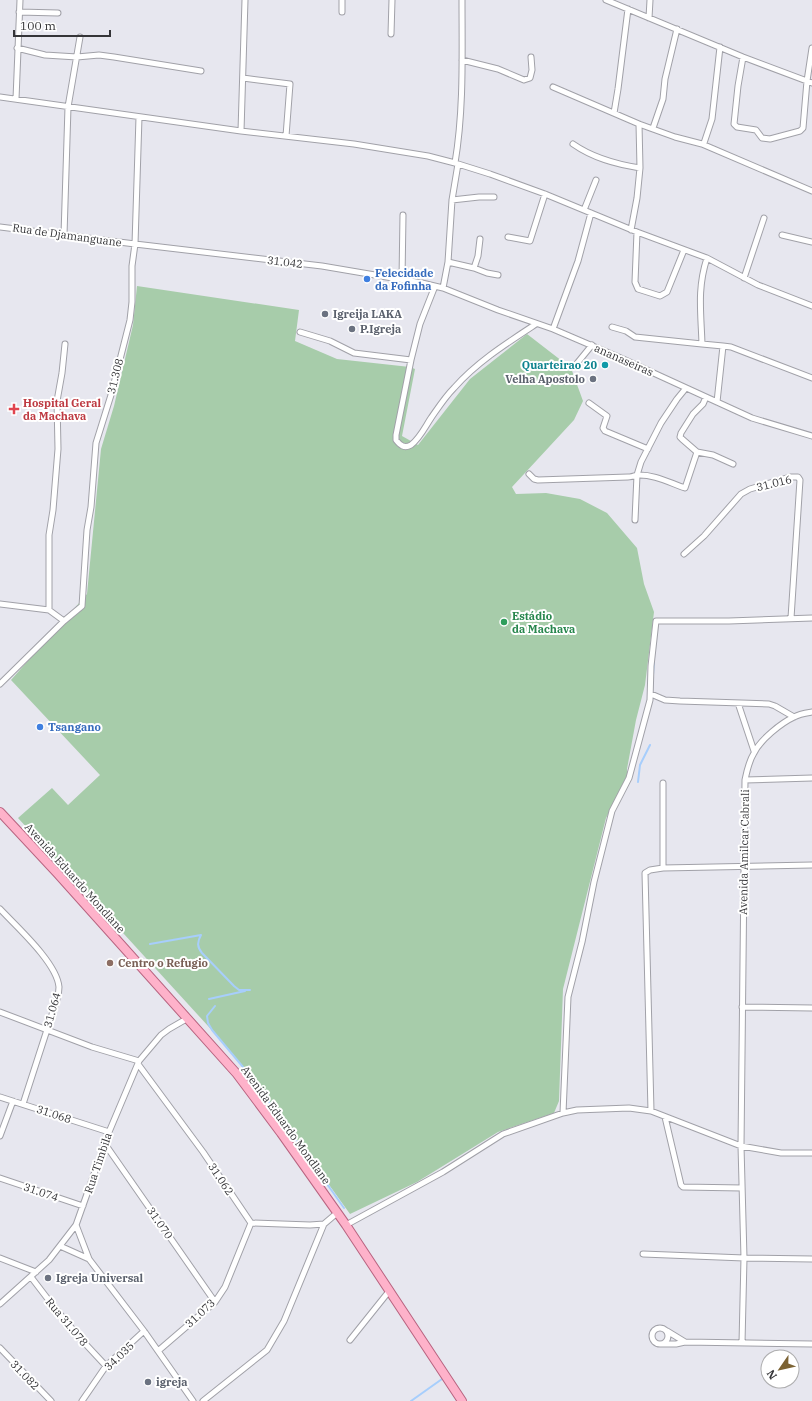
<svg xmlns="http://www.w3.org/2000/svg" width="812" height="1401" viewBox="0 0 812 1401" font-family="'IBM Plex Serif',serif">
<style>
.green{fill:#a7ccaa}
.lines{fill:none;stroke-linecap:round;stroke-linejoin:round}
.stream{stroke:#a7cefc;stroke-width:2}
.street-casing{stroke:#a1a1a8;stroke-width:7}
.primary-casing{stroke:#b86480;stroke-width:10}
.street{stroke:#fff;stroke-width:5}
.primary{stroke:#feb2ca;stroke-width:8}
.shop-dot{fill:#3f7fe0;stroke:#fff;stroke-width:1.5}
.worship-dot{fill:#6b7280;stroke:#fff;stroke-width:1.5}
.culture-dot{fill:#0f9aa8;stroke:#fff;stroke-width:1.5}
.health-dot{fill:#e0444e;stroke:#fff;stroke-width:1.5}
.leisure-dot{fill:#2e9e5b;stroke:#fff;stroke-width:1.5}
.education-dot{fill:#8d6e63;stroke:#fff;stroke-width:1.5}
.labels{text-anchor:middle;stroke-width:4;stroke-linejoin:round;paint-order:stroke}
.street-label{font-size:11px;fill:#353538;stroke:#fff}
.shop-label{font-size:11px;font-weight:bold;fill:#366cbe;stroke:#fff;text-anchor:start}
.worship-label{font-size:11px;font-weight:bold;fill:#5b616d;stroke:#fff;text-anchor:start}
.culture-label{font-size:11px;font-weight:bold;fill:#0d838f;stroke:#fff;text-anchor:end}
.health-label{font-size:11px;font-weight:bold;fill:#be3a42;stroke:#fff;text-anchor:start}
.leisure-label{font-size:11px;font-weight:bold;fill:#27864d;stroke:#fff;text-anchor:start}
.education-label{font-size:11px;font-weight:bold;fill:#785e54;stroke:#fff;text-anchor:start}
</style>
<rect width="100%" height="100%" fill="#e7e7ef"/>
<path class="green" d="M137,286l162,24 -4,31 42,18 73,8 5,2 -13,67 16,9 52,-66 57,-45 44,34 12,33 -9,19 -62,67 4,7 30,-1 34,6 27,14 30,35 7,36 10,28 -9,73 -9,35 -9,49v9l-21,40 -43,171 -4,112 -5,12 -56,19 -81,50 -67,32 -96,-134 -35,-42 -201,-220 34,-30 16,17 32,-30 -89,-95 76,-86 14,-145 13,-43 19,-81z"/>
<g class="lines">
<path class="stream" d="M652,691l2,-32
M638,782l2,-17 10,-20
M201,935c-4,7 -4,12 1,18l32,33 5,4h11
M150,944l51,-9
M209,999l36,-8
M215,1006l-8,10 1,7 4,7 41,49 91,129
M411,1401l31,-22"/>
<g class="street-casing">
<path id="street" d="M342,0v12
M606,0l137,57 69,26
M19,12l39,1
M649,18l1,-18
M391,34l1,-34
M17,48l28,7 32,2 22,-2 15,2 87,14
M743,57l-5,29 -4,38 3,3 19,3 6,8 8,1 30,-8 3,-3 4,-47 5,-33
M462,60l36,9 26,11 6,-2 2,-8 -1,-13
M243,78l47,6 -4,52
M553,87l86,37 36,13 27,7 2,-1 8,-24 8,-72
M0,97l241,34 113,13 74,12 27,7 35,11 55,20 92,38 70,26 51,27 54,21
M16,99l4,-99
M614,113l4,-24 10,-80
M653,128l10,-29 2,-20 12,-50
M241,131l4,-131
M573,144c20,14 42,20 67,24
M702,144l110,47
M455,163c9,-54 7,-109 7,-163
M452,200l27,-3h15
M584,210l12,-30
M0,227l135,17 187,22 100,17 21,5 55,22 55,19 70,30 94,43 35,16 60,18
M631,230l6,-32 3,-30 -1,-44
M637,232l-2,50 3,7 22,7 7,-4 17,-42
M64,235l4,-128 12,-70
M782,235l30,7
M508,237l22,4 15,-47
M707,258c-10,31 -6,54 -5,86l21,2 -6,56
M448,262l26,6 4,-12 2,-17
M474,268l13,5 11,2
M744,278l20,-60
M402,279l1,-64
M435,286l-15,38 -9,36 -15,75v5c4,5 8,9 15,5 9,-7 14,-18 20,-27 7,-10 14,-21 23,-30 23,-26 53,-45 82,-64
M443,288l5,-26 4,-62 6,-36
M612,327l14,4 9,6 67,7
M553,329l25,-68 13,-48
M300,332l30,9 24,12 57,7
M723,346l8,1 81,31
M574,367l18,-22
M589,403l18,13 -4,12 2,3 43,18
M697,452l16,3 20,9
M529,474l5,5 4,1 90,-3c3,0 6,-1 9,-2 17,-1 33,8 48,13l12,-36 -15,-13 -2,-2 1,-4 12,-19 10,-10 3,-7
M635,520l2,-45 4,-13 20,-39 16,-24 9,-11
M684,554l20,-18 37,-42 9,-5 40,-12h8l2,3 -9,138
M0,604l49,6 15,11
M49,610v-75l4,-25 5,-61 -1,-48 5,-28 3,-29
M0,684l64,-63 18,-15 5,-76 4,-23 5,-64 15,-48 19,-75 2,-18v-36l3,-22 4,-127
M651,694l14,6 15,1 89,3 6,2 19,11
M738,703l16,48
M745,780l67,-2
M663,868v-85
M0,909c17,18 57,54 59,78 0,4 -1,9 -2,12l-34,105
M742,1007l70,1
M0,1012l92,35 47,14
M138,1064l65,88 48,71 59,2 14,-1 13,-11
M0,1097l109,35
M651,1111l-6,-238 5,-3 13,-2 149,-3
M563,1113l5,-116 14,-55 12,-60 18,-71 17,-33 21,-78 1,-34 5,-45h73l83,-3
M665,1117l16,68 2,2 59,1
M0,1136l13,-35
M105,1144l110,158
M0,1178l83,28
M76,1225l13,34 55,72 49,70
M346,1225l97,-53 60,-38 60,-21 14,-3 52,-2 22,3 90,35 40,7h31
M60,1246l29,13
M643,1254l101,4 68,1
M0,1258l36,14
M31,1277c23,31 48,61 75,89
M0,1304l49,-44 27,-35 33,-93 30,-71 22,-26 8,-6 19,-11
M652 1336a8 8 0 1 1 16 0a8 8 0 1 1-16 0Z
M667,1331l18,11
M350,1340l40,-50
M742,1343l2,-85 -3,-112 4,-366c2,-10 4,-19 9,-27 6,-13 27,-30 40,-36 5,-3 12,-4 18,-5
M662,1344h14l9,-2 127,2
M0,1348l51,53
M158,1351l57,-49 10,-15 26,-64
M82,1401l24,-35 38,-35
M203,1401l64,-51 17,-29 40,-97"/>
</g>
<g class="primary-casing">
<path id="primary" d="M0,812l57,61 180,201 44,59 65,92 116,176"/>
</g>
<use href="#street" class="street"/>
<use href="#primary" class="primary"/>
</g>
<g class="shop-dot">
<circle cx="367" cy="279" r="4"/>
<circle cx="40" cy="727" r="4"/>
</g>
<g class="worship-dot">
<circle cx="325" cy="314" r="4"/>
<circle cx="352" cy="329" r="4"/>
<circle cx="593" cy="379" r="4"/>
<circle cx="48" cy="1278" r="4"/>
<circle cx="148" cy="1382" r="4"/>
</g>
<circle class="culture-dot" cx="605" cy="365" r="4"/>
<path class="health-dot" d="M12 403h4v4h4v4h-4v4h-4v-4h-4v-4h4z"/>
<circle class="leisure-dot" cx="504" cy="622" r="4"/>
<circle class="education-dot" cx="110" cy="963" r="4"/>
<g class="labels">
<g class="street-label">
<text transform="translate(67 235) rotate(8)" y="4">Rua de Djamanguane</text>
<text transform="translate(285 262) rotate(7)" y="4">31.042</text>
<text transform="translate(624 360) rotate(24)" y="4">ananaseiras</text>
<text transform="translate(115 376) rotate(-76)" y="4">31.308</text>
<text transform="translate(774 483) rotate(-14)" y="4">31.016</text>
<text transform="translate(744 852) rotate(-89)" y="4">Avenida Amilcar Cabrali</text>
<text transform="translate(75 878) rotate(48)" y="4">Avenida Eduardo Mondlane</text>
<text transform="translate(52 1010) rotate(-74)" y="4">31.064</text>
<text transform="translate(54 1114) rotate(18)" y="4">31.068</text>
<text transform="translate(286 1125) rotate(54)" y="4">Avenida Eduardo Mondlane</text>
<text transform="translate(98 1163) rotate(-71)" y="4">Rua Timbila</text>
<text transform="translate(221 1179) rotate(56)" y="4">31.062</text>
<text transform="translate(41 1192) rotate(19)" y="4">31.074</text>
<text transform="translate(160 1223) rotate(55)" y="4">31.070</text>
<text transform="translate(200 1313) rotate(-43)" y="4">31.073</text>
<text transform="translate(67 1322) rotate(50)" y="4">Rua 31.078</text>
<text transform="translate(119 1356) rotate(-44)" y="4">34.035</text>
<text transform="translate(25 1375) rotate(46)" y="4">31.082</text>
</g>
<g class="shop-label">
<text x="375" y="277">Felecidade<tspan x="375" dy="13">da Fofinha</tspan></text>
<text x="48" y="731">Tsangano</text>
</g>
<g class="worship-label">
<text x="333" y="318">Igreija LAKA</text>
<text x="360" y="333">P.Igreja</text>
<text x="585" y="383" text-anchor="end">Velha Apostolo</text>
<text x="56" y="1282">Igreja Universal</text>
<text x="156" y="1386">igreja</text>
</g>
<g class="culture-label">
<text x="597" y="369">Quarteirao 20</text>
</g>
<g class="health-label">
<text x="23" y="407">Hospital Geral<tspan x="23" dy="13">da Machava</tspan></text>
</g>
<g class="leisure-label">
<text x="512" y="620">Estádio<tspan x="512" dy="13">da Machava</tspan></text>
</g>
<g class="education-label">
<text x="118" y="967">Centro o Refugio</text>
</g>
</g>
<g transform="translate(780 1369) rotate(236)"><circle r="19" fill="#ffffff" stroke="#aeaeaf"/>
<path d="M0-3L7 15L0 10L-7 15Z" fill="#7c6334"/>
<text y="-6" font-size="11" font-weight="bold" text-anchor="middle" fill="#353538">N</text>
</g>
<path d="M14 30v6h96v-6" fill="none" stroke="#353538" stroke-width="2"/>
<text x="20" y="30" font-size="12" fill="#353538" stroke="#ffffff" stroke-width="3" paint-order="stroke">100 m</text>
</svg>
